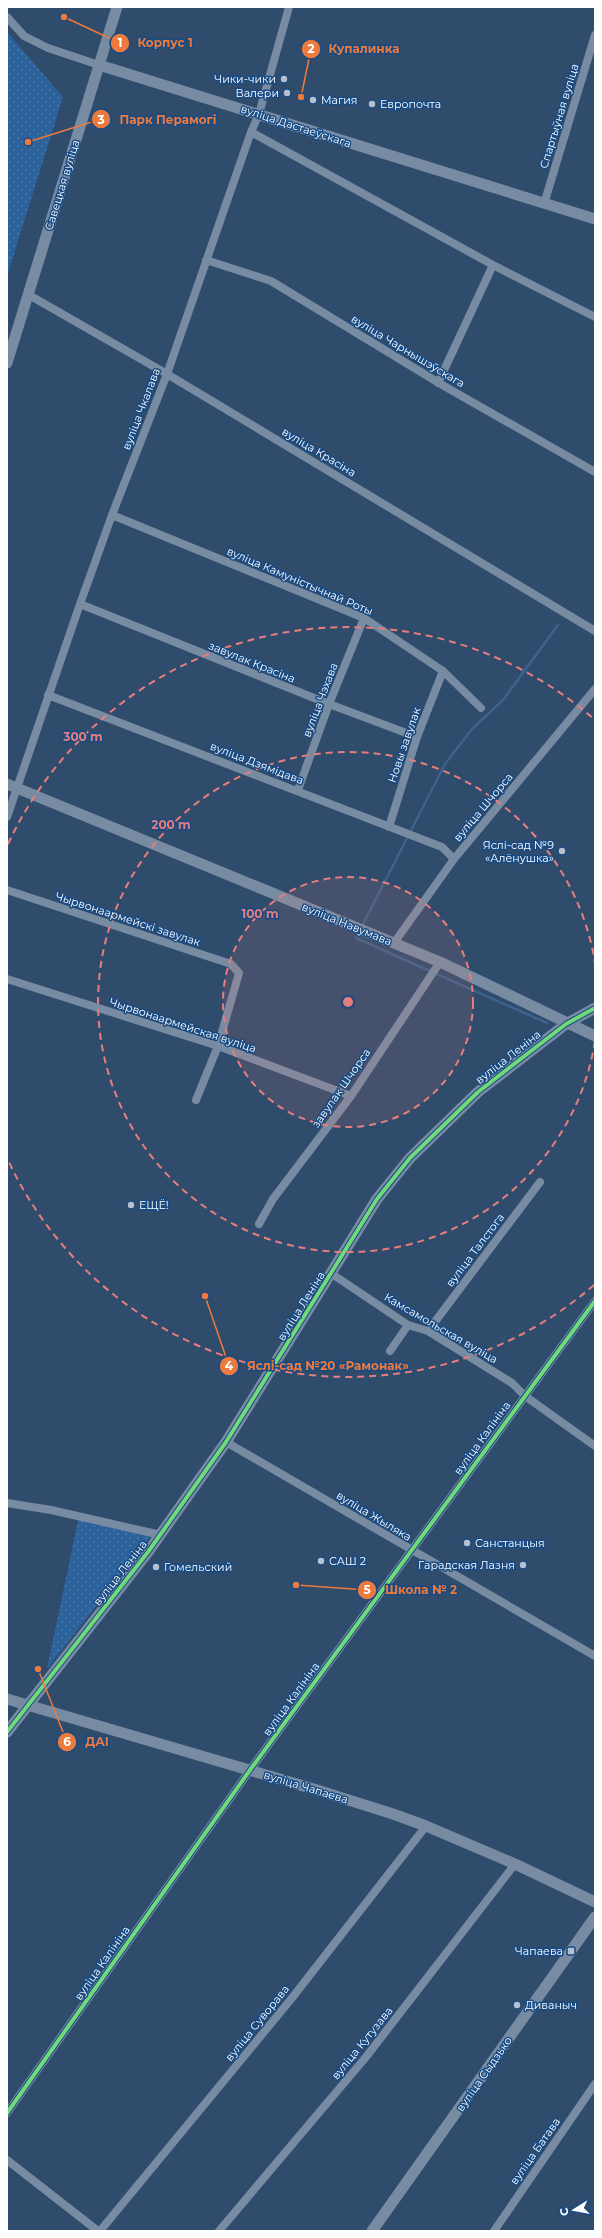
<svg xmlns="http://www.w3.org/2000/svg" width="602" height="2238" viewBox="0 0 602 2238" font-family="Montserrat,sans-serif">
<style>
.green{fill:url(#green-dots)}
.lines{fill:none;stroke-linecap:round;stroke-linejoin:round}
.stream{stroke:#3d628b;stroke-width:2.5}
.minor{stroke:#778ba2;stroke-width:8}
.tertiary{stroke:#778ba2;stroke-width:11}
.cycleway-casing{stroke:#184b84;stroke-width:6}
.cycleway{stroke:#71d979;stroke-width:4}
.ring{fill:none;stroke:#e67e7e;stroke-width:2;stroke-dasharray:7 5}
.poi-dot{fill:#b7c0cc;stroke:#184b84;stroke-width:1.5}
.labels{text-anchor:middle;stroke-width:3;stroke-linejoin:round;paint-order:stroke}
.poi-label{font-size:11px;fill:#fff;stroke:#184b84;text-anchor:start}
.street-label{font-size:11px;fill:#fff;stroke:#184b84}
.centre{fill:#e67e7e;stroke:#184b84;stroke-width:2}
.ring-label{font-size:12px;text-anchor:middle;font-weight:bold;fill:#e67e7e;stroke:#184b84;stroke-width:3;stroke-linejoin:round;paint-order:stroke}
.leader{fill:none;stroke:#ed7a3d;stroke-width:1.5}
.callout-dot{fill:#ed7a3d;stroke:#184b84;stroke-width:1.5}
.mark-label{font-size:12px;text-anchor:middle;font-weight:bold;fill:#fff}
.callout-label{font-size:12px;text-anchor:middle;font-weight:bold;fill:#ed7a3d;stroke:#184b84;stroke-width:3;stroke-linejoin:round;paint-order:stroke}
</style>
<defs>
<pattern id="green-dots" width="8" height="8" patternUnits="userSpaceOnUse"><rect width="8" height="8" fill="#2c629c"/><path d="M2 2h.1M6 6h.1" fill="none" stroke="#4c7aab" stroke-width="1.8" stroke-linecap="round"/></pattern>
</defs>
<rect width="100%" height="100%" fill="#304c6c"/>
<path class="green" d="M7,32l56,65 -56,179z
M79,1516l74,17 -106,136z"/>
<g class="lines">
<path class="stream" d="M362,926l83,-162 27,-35 31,-29 55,-75
M359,932l-3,6 191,85"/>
<path class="minor" d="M7,17l17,19 24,12 51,17
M251,132l242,133 102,52
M544,204l51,-169
M206,260l65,21 173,105 151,86
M29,295l138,79 428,257
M438,383l55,-118
M112,515l252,103 79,53 38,37
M80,604l249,100 88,33
M48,695l394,152 12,12
M298,790l31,-86 35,-86
M7,817l73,-213 32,-89 55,-141 84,-242 8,-18 30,-107
M389,827l28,-90 26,-66
M7,890l224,74 8,9 -21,73 -22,54
M394,943l60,-84 141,-170
M7,979l211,67 133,50
M259,1224l14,-25 78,-103 89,-134
M332,1274l76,51 20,6 84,52 13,13 70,50
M428,1331l112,-149
M390,1351l18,-26
M226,1442l369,214
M7,1503l44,7 110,25
M7,2113l243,-343 345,-469
M7,2160l91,71
M100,2231l192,-233 134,-172
M219,2231l147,-174 149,-193
M494,2231l101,-147"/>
<path class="tertiary" d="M99,65l496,154
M7,363l110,-356
M7,784l433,178 155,74
M7,1699l310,91 76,24 33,12 89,38 80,38
M7,1732l141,-180 78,-110 151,-243 33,-41 68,-66 88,-68 29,-16
M372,2231l223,-314"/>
<g class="cycleway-casing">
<path id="cycleway" d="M7,1732l141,-180 78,-110 151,-243 33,-41 68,-66 88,-68 29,-16
M7,2113l243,-343 345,-469"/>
</g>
<use href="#cycleway" class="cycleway"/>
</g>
<circle cx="348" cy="1002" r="125" fill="#e67e7e" fill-opacity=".12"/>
<g class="ring">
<circle cx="348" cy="1002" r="125"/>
<path d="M595 1041A250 250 0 1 1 595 963"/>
<path d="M594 1285A375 375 0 0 1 8 1160M8 844A375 375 0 0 1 594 719"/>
</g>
<g class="poi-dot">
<circle cx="284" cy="79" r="4"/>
<circle cx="287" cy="93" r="4"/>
<circle cx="313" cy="100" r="4"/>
<circle cx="372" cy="104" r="4"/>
<circle cx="562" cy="851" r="4"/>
<circle cx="131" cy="1205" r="4"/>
<circle cx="467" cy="1543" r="4"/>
<circle cx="321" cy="1561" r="4"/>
<circle cx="523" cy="1565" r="4"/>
<circle cx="156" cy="1567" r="4"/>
<rect x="567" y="1947" width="8" height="8" rx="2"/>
<circle cx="517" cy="2005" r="4"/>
</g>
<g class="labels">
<g class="poi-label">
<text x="276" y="83" text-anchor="end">Чики-чики</text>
<text x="279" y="97" text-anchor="end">Валери</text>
<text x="321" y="104">Магия</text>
<text x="380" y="108">Европочта</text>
<text x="554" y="849" text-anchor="end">Яслі-сад №9<tspan x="554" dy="13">«Алёнушка»</tspan></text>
<text x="139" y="1209">ЕЩЁ!</text>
<text x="475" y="1547">Санстанцыя</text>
<text x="329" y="1565">САШ 2</text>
<text x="515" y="1569" text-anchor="end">Гарадская Лазня</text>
<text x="164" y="1571">Гомельский</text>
<text x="563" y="1955" text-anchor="end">Чапаева</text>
<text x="525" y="2009">Диваныч</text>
</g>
<g class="street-label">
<text transform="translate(559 116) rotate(-73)" y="4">Спартыўная вуліца</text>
<text transform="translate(296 126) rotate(18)" y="4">вуліца Дастаеўскага</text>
<text transform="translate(62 185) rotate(-73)" y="4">Савецкая вуліца</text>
<text transform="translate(408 351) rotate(31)" y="4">вуліца Чарнышэўскага</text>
<text transform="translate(141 409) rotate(-69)" y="4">вуліца Чкалава</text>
<text transform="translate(319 452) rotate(31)" y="4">вуліца Красіна</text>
<text transform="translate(300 581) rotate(23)" y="4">вуліца Камуністычнай Роты</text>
<text transform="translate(252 662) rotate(22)" y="4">завулак Красіна</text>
<text transform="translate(320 700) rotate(-69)" y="4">вуліца Чэхава</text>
<text transform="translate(404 745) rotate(-71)" y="4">Новы завулак</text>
<text transform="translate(257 763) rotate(21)" y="4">вуліца Дзямідава</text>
<text transform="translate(483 807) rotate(-50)" y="4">вуліца Шчорса</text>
<text transform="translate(128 919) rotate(18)" y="4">Чырвонаармейскі завулак</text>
<text transform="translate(347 924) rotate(22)" y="4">вуліца Навумава</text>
<text transform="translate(183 1025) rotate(18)" y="4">Чырвонаармейская вуліца</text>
<text transform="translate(508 1057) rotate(-38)" y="4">вуліца Леніна</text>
<text transform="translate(341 1088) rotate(-55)" y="4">завулак Шчорса</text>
<text transform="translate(475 1250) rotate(-53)" y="4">вуліца Талстога</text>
<text transform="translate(301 1306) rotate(-58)" y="4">вуліца Леніна</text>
<text transform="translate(441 1328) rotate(30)" y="4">Камсамольская вуліца</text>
<text transform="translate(482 1438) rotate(-54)" y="4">вуліца Калініна</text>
<text transform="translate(374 1516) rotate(31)" y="4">вуліца Жыляка</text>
<text transform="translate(120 1573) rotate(-52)" y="4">вуліца Леніна</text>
<text transform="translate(291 1699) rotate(-54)" y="4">вуліца Калініна</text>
<text transform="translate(306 1787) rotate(17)" y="4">вуліца Чапаева</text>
<text transform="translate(102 1963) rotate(-55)" y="4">вуліца Калініна</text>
<text transform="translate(257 2023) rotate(-51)" y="4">вуліца Суворава</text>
<text transform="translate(362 2043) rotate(-51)" y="4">вуліца Кутузава</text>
<text transform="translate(484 2074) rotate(-55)" y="4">вуліца Сыдзько</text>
<text transform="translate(535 2151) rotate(-55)" y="4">вуліца Батава</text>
</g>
</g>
<circle cx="348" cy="1002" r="6" class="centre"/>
<g class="ring-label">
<text x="83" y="741">300 m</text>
<text x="171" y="829">200 m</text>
<text x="260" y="918">100 m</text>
</g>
<path class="leader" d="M64 17L120 43M301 97L311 49M28 142L101 119M205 1296L229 1366M296 1585L367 1590M38 1669L67 1742"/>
<g class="callout-dot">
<circle cx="64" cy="17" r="4"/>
<circle cx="301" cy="97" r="4"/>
<circle cx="28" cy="142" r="4"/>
<circle cx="205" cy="1296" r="4"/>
<circle cx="296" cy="1585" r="4"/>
<circle cx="38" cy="1669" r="4"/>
<circle cx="120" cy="43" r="10"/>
<circle cx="311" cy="49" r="10"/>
<circle cx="101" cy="119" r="10"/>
<circle cx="229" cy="1366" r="10"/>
<circle cx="367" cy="1590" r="10"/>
<circle cx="67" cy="1742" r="10"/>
</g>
<g class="mark-label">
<text x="120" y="47">1</text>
<text x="311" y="53">2</text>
<text x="101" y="124">3</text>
<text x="229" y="1370">4</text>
<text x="367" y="1594">5</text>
<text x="67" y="1746">6</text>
</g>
<g class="callout-label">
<text x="165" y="47">Корпус 1</text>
<text x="364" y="53">Купалинка</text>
<text x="168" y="124">Парк Перамогі</text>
<text x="328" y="1370">Яслі-сад №20 «Рамонак»</text>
<text x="421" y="1594">Школа № 2</text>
<text x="97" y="1746">ДАІ</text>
</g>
<rect width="602" height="2238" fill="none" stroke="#ffffff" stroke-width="16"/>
<g transform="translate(574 2210) rotate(259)" stroke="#184b84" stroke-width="3" paint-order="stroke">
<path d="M0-3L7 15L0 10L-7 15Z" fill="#ffffff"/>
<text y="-6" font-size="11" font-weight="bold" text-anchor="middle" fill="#ffffff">С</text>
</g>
</svg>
